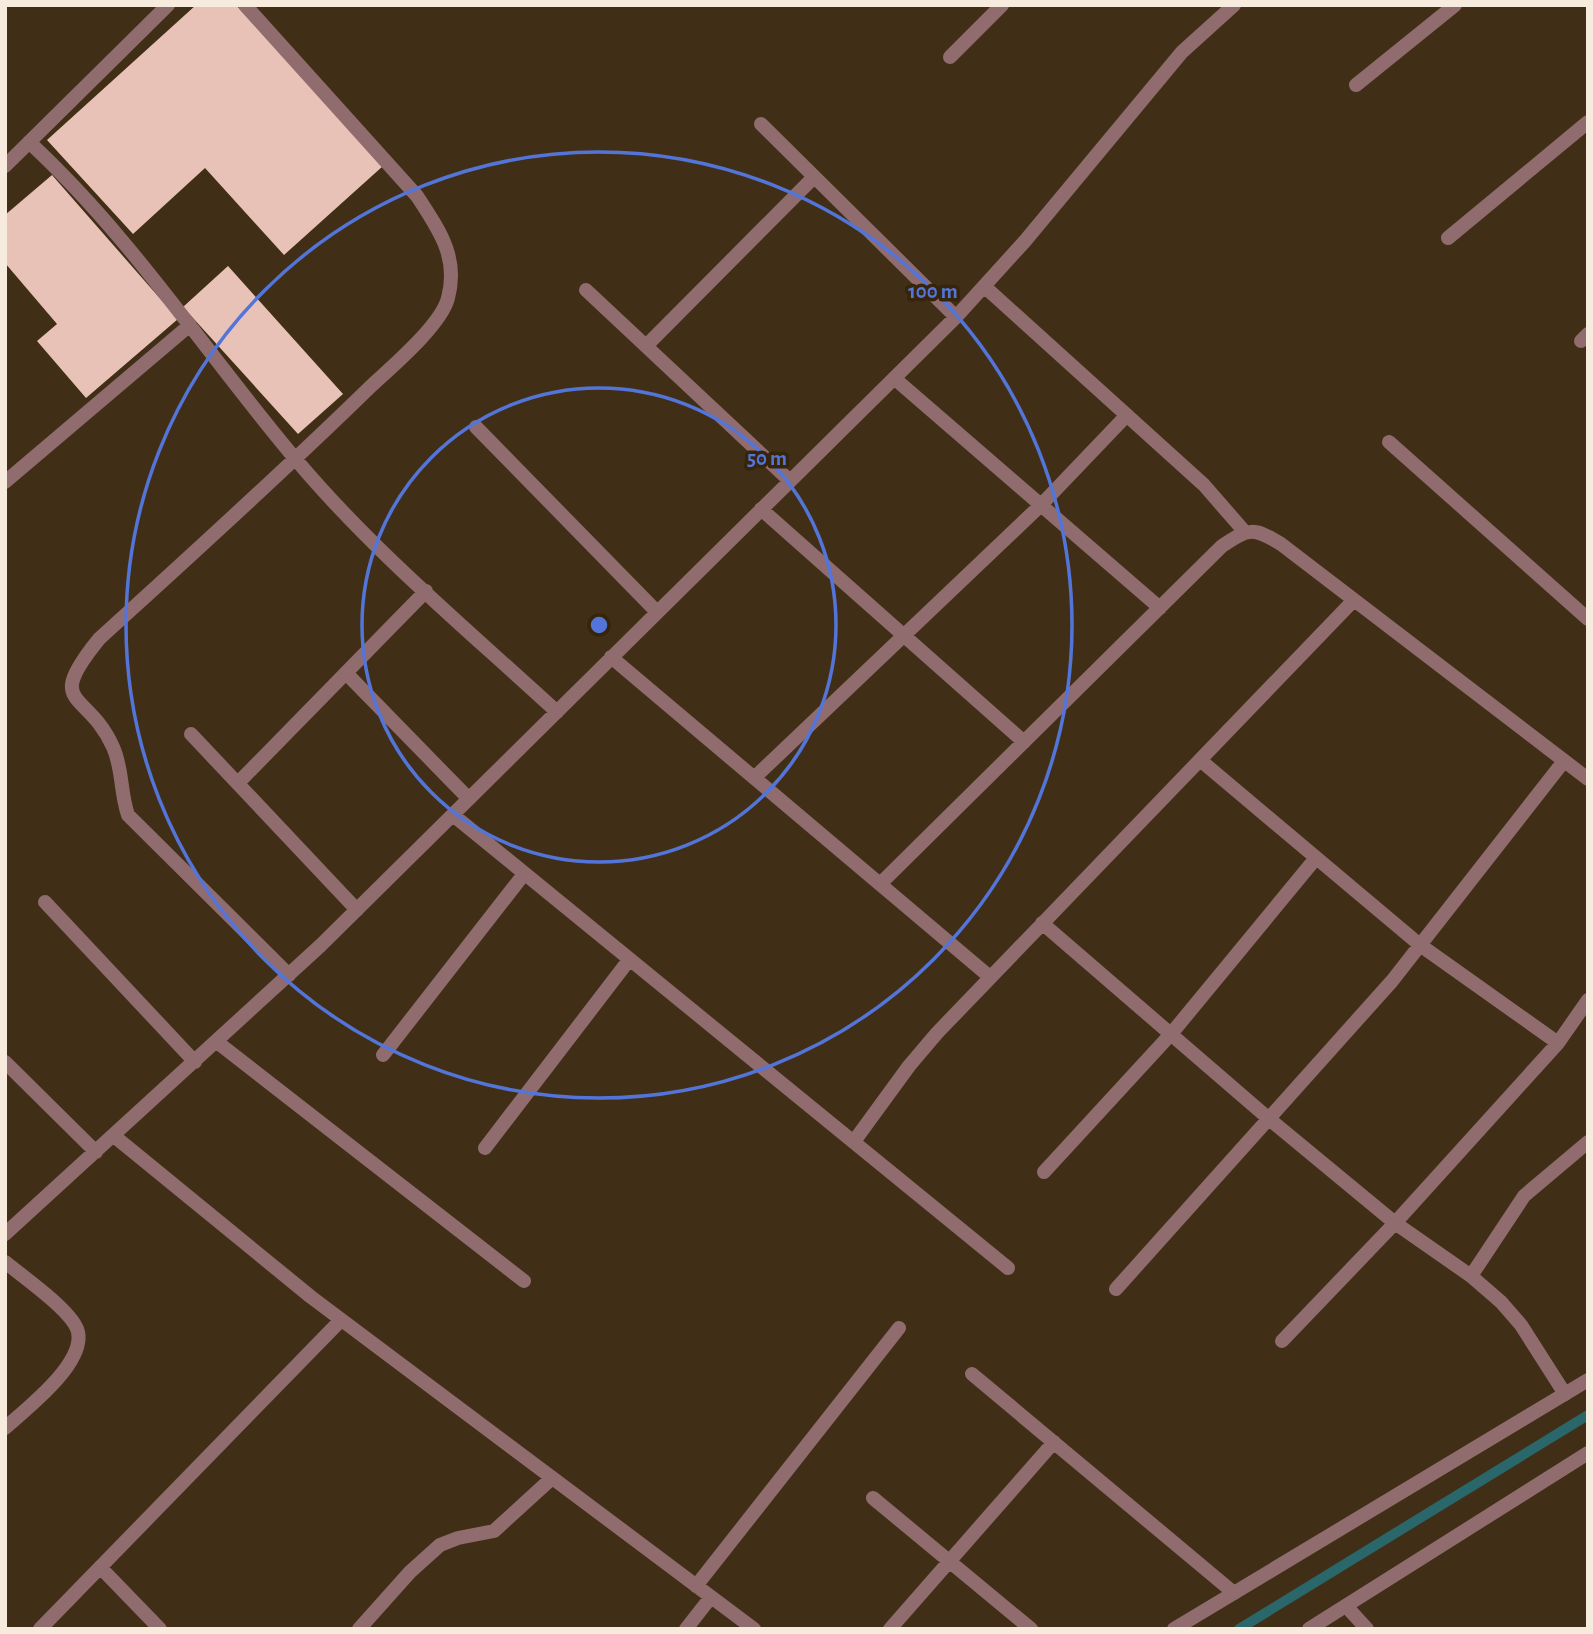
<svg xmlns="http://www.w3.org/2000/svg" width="1593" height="1634" viewBox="0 0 1593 1634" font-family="'Alegreya Sans',sans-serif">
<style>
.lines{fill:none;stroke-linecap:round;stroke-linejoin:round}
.stream{stroke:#29676b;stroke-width:10}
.building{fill:#e8c2b6}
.minor{stroke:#916c6f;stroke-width:14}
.tertiary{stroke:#916c6f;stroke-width:14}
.ring{fill:none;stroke:#5375d9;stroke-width:3.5}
.centre{fill:#5375d9;stroke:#36250b;stroke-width:3.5}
.ring-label{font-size:21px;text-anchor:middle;font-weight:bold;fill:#5375d9;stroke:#36250b;stroke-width:7;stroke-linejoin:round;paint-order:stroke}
</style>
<rect width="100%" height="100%" fill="#402f16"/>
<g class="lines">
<path class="stream" d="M1239,1629l349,-214"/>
</g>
<path class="building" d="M196,5h40l147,161 -99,89 -79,-87 -72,66 -86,-94z
M52,175l126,144 -92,79 -49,-57 20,-17 -52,-61v-48z
M228,266l115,128 -45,40 -115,-127z"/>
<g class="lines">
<path class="minor" d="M245,5l172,191c22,34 42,61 31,102 -7,28 -59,71 -80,91 -88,86 -179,168 -269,250 -56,69 -12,50 14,108 10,22 7,45 15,68l161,160
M950,57l52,-52
M1356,85l99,-80
M761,124l195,193
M29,142c103,95 179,214 269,320 77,91 171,169 259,250
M5,166l163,-161
M1448,238l140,-116
M985,287l219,198 40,46
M586,290l203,190
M1581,341l7,-7
M646,346l168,-169
M894,378l266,230
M476,427l181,185
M1389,442l199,177
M5,482l185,-157
M761,509l263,233
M611,657l379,320
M346,673l123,126
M191,734l166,176
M1200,760l220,185 138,98
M754,778l287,-273 86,-90
M238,783l188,-192
M453,815l555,453
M880,884l342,-338c27,-18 31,-19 59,-2l307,235
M45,902l150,160
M1042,923l226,195 127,105 76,53 30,26 20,23 44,69
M217,1042l307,239
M383,1055l141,-181
M5,1062l91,90
M114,1136l197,161 443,332
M855,1140l54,-74 28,-33 417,-433
M485,1148l144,-188
M1044,1172l127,-138 145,-176
M5,1234l315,-288 636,-629 69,-76 157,-189 52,-47
M5,1262c17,14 69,50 73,70 7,32 -52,77 -73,96
M1471,1276l53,-80 64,-54
M1116,1289l276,-308 172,-220
M1282,1341l113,-118 163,-180 30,-43
M972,1374l262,219
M873,1498l158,131
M100,1567l60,62
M696,1586l203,-258
M1346,1606l21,23
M40,1629l301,-309
M359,1629l51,-57 30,-27 18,-7 36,-7 57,-52
M686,1629l25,-32
M890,1629l164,-187"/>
<path class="tertiary" d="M1174,1629l414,-249
M1309,1629l279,-176"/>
</g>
<g class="ring">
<circle cx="599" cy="625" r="237"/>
<circle cx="599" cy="625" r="473"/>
</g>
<circle cx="599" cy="625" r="10" class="centre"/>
<g class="ring-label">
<text x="933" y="298">100 m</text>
<text x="767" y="465">50 m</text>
</g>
<rect width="1593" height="1634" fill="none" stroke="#f6ebdc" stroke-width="14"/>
</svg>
